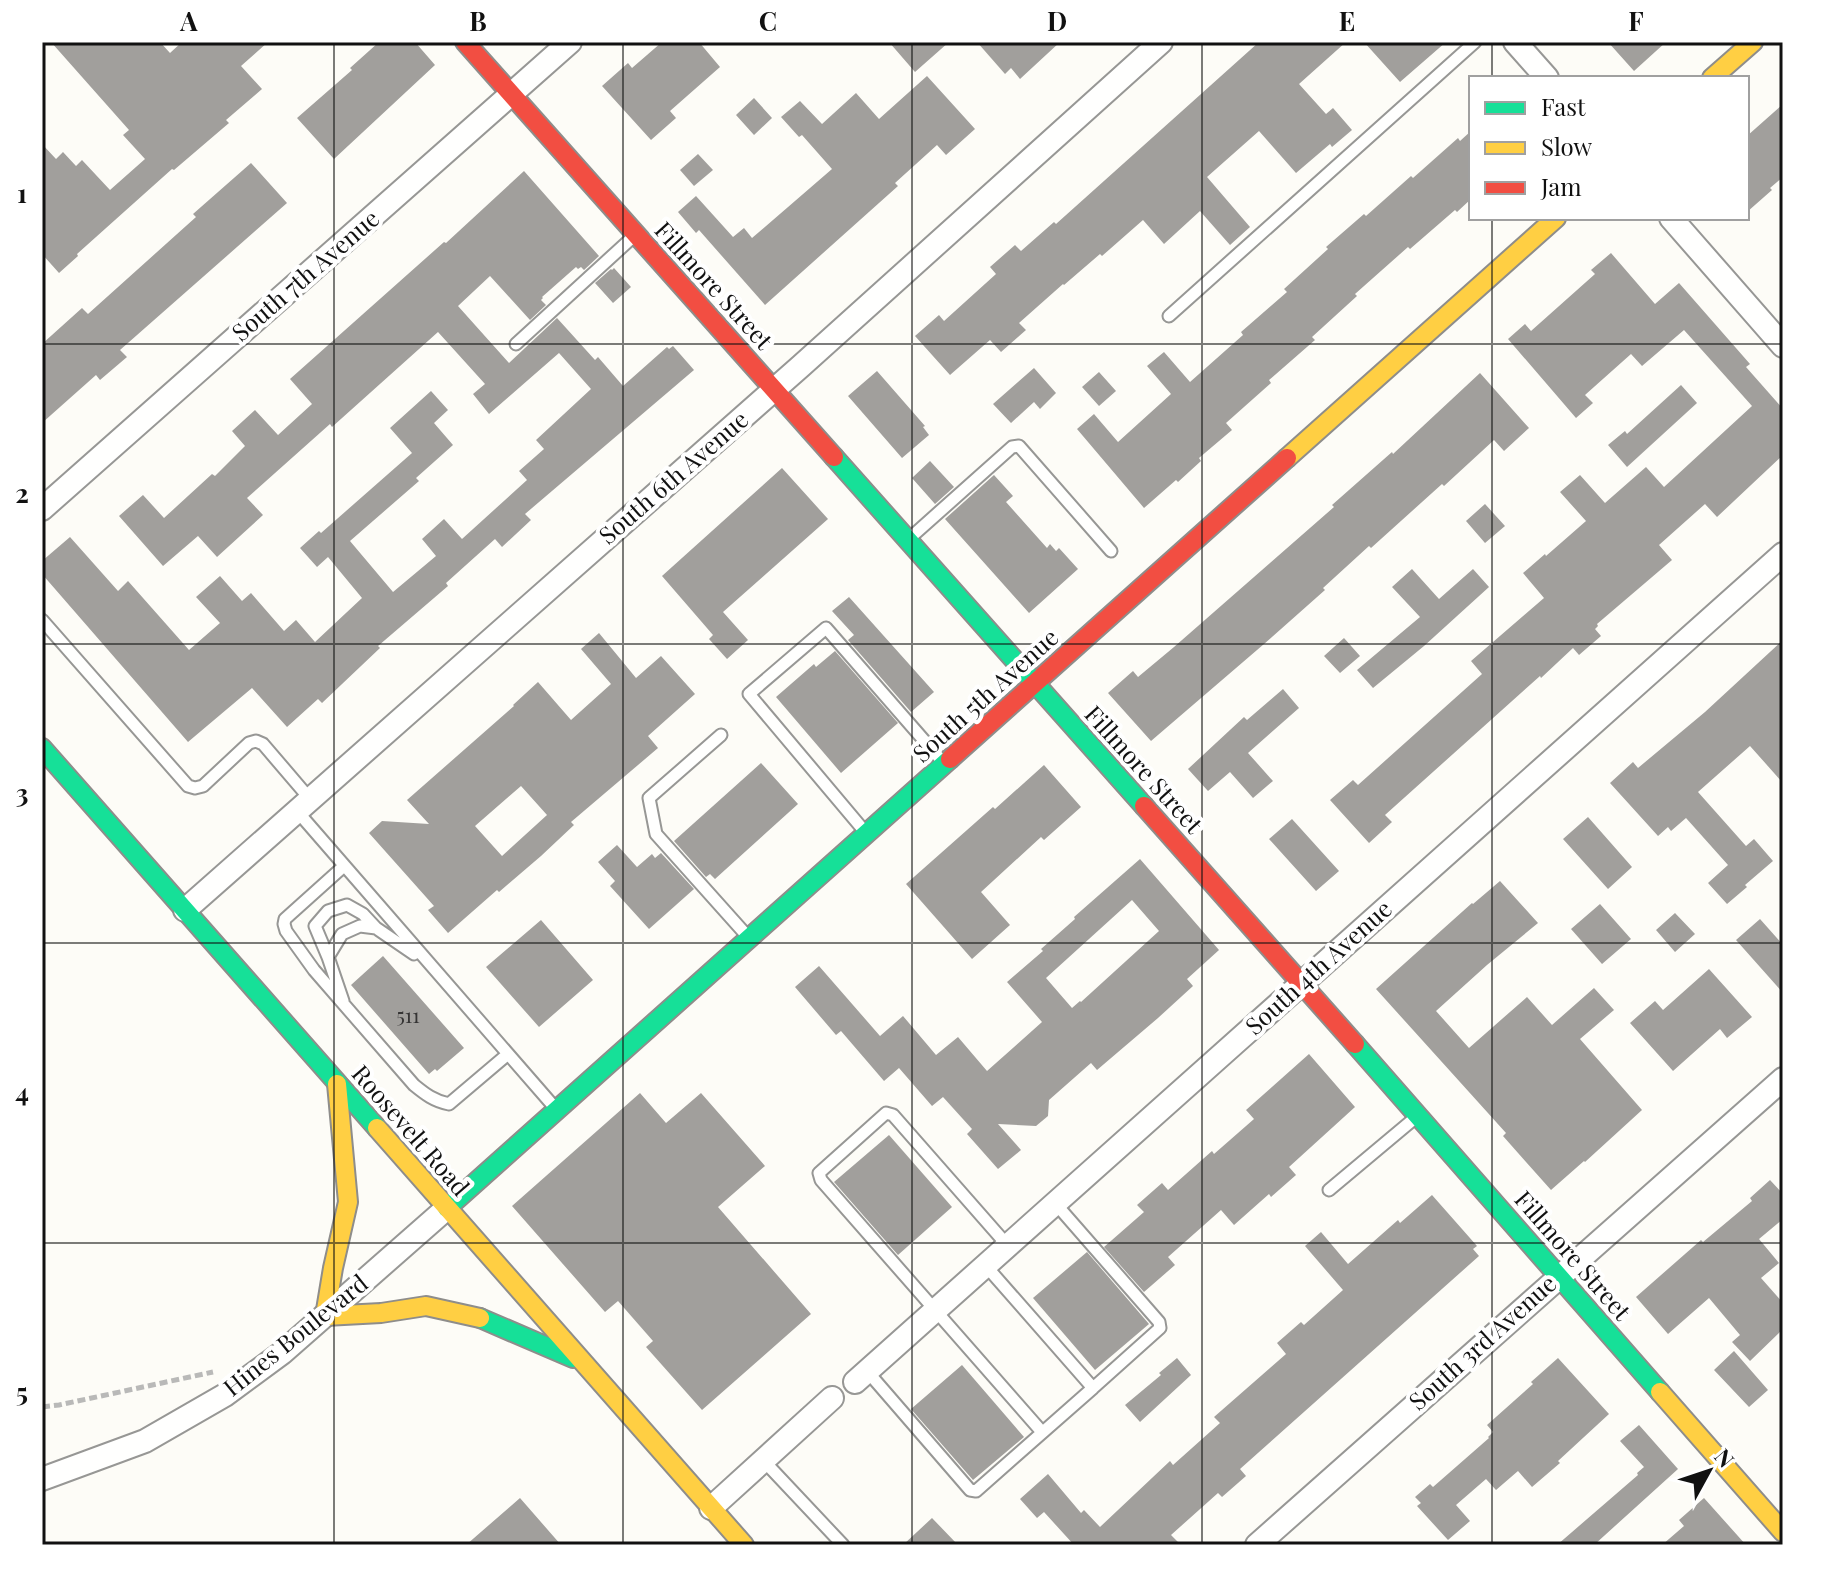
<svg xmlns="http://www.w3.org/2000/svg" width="1825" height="1587" viewBox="0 0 1825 1587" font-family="'Playfair Display',serif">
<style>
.building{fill:#a19f9c;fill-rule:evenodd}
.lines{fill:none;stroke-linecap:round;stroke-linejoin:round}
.lane-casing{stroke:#979795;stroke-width:15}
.street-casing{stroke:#979795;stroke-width:26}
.fast-casing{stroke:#8e8d8b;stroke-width:22}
.slow-casing{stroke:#8e8d8b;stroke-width:22}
.jam-casing{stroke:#8e8d8b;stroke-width:22}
.path{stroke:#b9b9b8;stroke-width:5;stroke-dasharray:8 4;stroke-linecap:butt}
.lane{stroke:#fffffe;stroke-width:11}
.street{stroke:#fffffe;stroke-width:22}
.fast{stroke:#16e098;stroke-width:18}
.slow{stroke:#ffcf43;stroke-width:18}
.jam{stroke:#f24e42;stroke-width:18}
.grid{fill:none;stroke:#111;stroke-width:2;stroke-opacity:0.55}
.labels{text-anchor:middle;stroke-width:8;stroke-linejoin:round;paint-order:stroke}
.number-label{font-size:20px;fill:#353434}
.street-label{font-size:24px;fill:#111;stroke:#fff}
.neatline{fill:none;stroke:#111;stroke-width:3}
.grid-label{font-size:26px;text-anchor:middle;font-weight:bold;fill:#111}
</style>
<rect width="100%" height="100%" fill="#fdfcf7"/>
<path class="building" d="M51,42h109l10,11 12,-11h86l-27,24 21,23 -36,31 3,3 -55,47 -2,-1 -95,85 1,2 -19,17 -17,-19v-110l14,15 7,-7 13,14 6,-6 28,30 35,-31 -22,-24 6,-5z
M379,42h36l20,23 -101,94 -37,-41 55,-48 -2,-2z
M662,42h37l21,25 -50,44 6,7 -25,22 -49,-54 26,-23 4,5z
M889,42h60l-34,30z
M977,42h83l-40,37 -9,-11 -6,6z
M1259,42h87l-47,42 27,30 7,-6 19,22 -20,17 -2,-3 -34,29 -37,-42 -52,46 43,50 -20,18 -30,-34 -36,33 -21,-24 -41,36 -2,-2 -36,31 -1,-1 -44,39 7,7 -25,22 -11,-12 -40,35 -35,-39 24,-21 5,6 52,-47 -6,-7 25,-22 6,6 33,-29 2,2z
M1364,42h82l-46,40z
M1608,42h58l-32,29z
M927,76l48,53 -29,26 -9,-10 -42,38 3,3 -133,119 -66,-75 -3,3 -18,-21 18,-16 37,41 11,-9 8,10 80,-69 -30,-34 -3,2 -18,-20 19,-16 22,23 34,-31 23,26z
M754,98l18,20 -18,17 -18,-20z
M1783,104v73l-13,11 2,2 -25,22v-76z
M1471,131v68l-14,13 -2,-2 -45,39 -2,-2 -53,47 2,2 -45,41 3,3 -46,40 2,3 -45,40 6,7 -33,28 2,3 -23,21 -2,-2 -32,28 -67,-79 17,-15 24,28 53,-48 -24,-28 17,-14 26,30 53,-47 -2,-3 46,-40 -3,-3 44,-40 -2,-2 38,-33 2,2 45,-40 2,2 45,-40 2,3z
M698,154l15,16 -19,16 -14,-16z
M251,163l36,40 -167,147 7,7 -27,23 -4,-5 -54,48v-79l40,-36 6,6 108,-97 -3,-3z
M524,171l75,85 -15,14 -3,-3 -3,2 -2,-2 -34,30 1,1 -2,2 5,5 -16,15 -40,-44 -32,30 51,57 48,-45 38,42 3,-3 25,29 44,-39 2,2 4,-3 21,24 -169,144 6,6 -29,27 -7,-8 -49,44 2,3 -70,60 2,2 -58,55 -4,-4 -31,28 -35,-39 -64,54 -146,-168v-13l28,-24 48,54 10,-10 61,69 31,-27 -24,-26 24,-21 22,25 9,-8 33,38 12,-11 19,22 47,-44 -34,-41 -11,10 -17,-19 19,-17 2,2 91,-80 -22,-25 41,-37 17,19 -14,13 19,22 -37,33 3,3 -69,60 43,51 43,-36 -14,-17 22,-20 18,20 65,-59 -8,-9 25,-22 -8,-9 55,-51 -32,-36 -70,61 -16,-20 12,-10 -47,-52 -106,95 -2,-3 -83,74 16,17 -46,42 -19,-21 -35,30 -44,-50 24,-21 21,23 48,-44 3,2 30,-30 -13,-15 23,-21 23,25 34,-31 -22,-25 154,-137 2,1z
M1611,253l44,51 24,-21 71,81 -4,3 37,42v46l-66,62 -12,-13 -46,41 13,15 -75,64 1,2 -3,3 6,7 -22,19 -6,-7 -32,30 -1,-2 -155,139 7,7 -23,21 -39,-43 23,-20 5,5 124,-111 -11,-13 73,-63 -21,-25 22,-19 1,2 40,-35 -26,-29 20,-17 25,28 41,-36 18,20 88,-81 -68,-76 -42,36 -11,-12 -46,41 8,8 -17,15 -68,-79 17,-15 6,7 64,-57 -4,-4z
M614,268l17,19 -18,16 -18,-20 16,-14 1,1z
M1034,368l22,25 -16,16 -6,-7 -23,21 -18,-19z
M877,371l48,55 -2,1 6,8 -27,23 -54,-62z
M1099,372l17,19 -17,15 -17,-19z
M1480,373l49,55 -25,23 -10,-11 -50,46 -2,-2 -71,64 -2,-2 -46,42 2,2 -61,54 -113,97 -43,-48 25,-22 5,6 36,-30 160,-140 -2,-2 60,-53 1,2z
M1681,385l16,18 -70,64 -19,-22 17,-14 2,3z
M930,461l24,26 -19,17 -23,-26z
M782,468l46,51 -105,93 25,28 -21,19 -18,-20 4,-4 -51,-59z
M994,475l19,21 -7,6 41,46 3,-4 6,7 3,-3 19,21 -49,44 -84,-94z
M1485,504l20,22 -20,17 -19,-22z
M1412,569l27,30 34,-30 16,18 -65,59 -51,42 -16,-18 63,-53 -28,-30z
M849,597l85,95 -23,20 -63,-72 6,-5 -22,-24z
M599,633l37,45 25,-22 34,38 -47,42 10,12 -87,74 3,3 -33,31 -42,36 -2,-2 -49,43 -20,-23 6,-4 -65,-73 13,-12 47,3 -22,-24 107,-94 -1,-1 25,-23 33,38 40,-36 -30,-35zM521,786l26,29 -45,41 -27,-30z
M1344,638l16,18 -20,17 -16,-17z
M1783,640v143l-33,-37 -52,46 48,54 8,-7 19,22 -28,24 2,2 -20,17 -19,-21 20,-18 -42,-47 -15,13 -3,-4 -10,9 -48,-53 23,-21 5,6 67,-56z
M835,651l63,72 -57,50 -65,-76 38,-33 2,3z
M1283,689l16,19 -51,45 25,28 -20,17 -23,-26 -22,19 -20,-22 56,-52 3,3z
M761,763l37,41 -83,75 -5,-5 -4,3 -32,-36z
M1044,765l37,42 -37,33 -3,-3 -60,55 29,33 -38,34 -66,-75 87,-77 2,2z
M1588,817l44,50 -24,22 -45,-50z
M1292,819l47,52 -23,20 -47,-52z
M617,845l20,22 15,-13 3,4 6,-5 33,36 -45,40 -39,-43 5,-5 -17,-19z
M1140,859l79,91 -32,29 6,7 -35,32 -61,52 -6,-7 -42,37 -1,16 -12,10 -38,-2 23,26 -23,19 -31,-35 5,-5 -29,-32 -11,9 -33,-38 -15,13 -43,-50 -5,4 -41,-48 24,-21 61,70 23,-20 33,39 22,-18 29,34 55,-49 -35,-40 36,-31 -2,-2 34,-30 -1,-2zM1132,900l27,31 -78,71 -1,-1 -8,7 -26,-30z
M1500,881l38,42 -51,42 -51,46 33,37 58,-51 25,28 42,-37 20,22 -34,29 62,71 -57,52 -1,-1 -33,29 -48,-54 3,-3 -130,-144 96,-86 1,1z
M1600,904l31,35 -29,25 -31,-35z
M1675,913l20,21 -20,18 -19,-22z
M1760,919l23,26v48l-47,-53z
M541,920l52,60 -54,47 -53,-60z
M383,956l81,92 -27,23 -2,-2 -6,5 -78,-89z
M1709,969l43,48 -25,21 -7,-9 -47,42 -43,-48 25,-22 8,9z
M1309,1054l46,53 -66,60 7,8 -25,22 -2,-3 -35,31 -13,-15 -53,47 7,8 -31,27 -40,-45 40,-35 -7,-7 25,-22 6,7 44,-39 2,3 40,-35 -8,-9z
M640,1093l26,30 35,-30 64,73 -47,41 93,107 -109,96 -56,-63 7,-6 -35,-40 -13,11 -93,-106z
M889,1135l63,72 -54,48 -64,-73z
M1770,1180l13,14v25l-24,20 20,24 -18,15 22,25v26l-33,32 -18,-19 8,-7 -31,-37 -41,36 -32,-37 65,-57 2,2 49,-41 -2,-3z
M1432,1195l45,51 -4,3 6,7 -239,213 6,7 -24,21 -4,-4 -47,42 10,10h-107l-30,-33 -7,6 -17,-19 28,-25 33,39 3,-3 16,17 70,-66 3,4 47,-42 -6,-6 72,-63 -9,-11 24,-21 3,3 39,-35 -38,-44 16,-14 27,32 50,-44 2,3z
M1087,1252l62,72 -54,46 -62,-72z
M1734,1351l34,39 -19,17 -35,-37z
M1177,1358l14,17 -51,47 -15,-17 36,-30 -2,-2z
M1558,1358l51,56 -51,47 2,2 -28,24 -14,-16 -22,19 -10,-11 -30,26 14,16 -22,19 -31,-34 4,-3 -6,-6 15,-13 3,3 56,-49 -1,-1 5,-5 -6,-7 46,-41 -2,-2z
M962,1365l62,72 -51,43 -62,-71z
M1639,1425l39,44 -84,76h-37l81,-70 -1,-2 7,-6 -24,-26z
M520,1498l41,47h-95z
M1704,1498l42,47h-84l22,-19 -5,-6z
M932,1518l26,27h-55z"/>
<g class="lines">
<g class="lane-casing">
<path id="lane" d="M1169,316l306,-274
M516,344l118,-108
M910,538l102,-91 7,-1 92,105
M42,620l146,166 7,2 8,-2 46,-43 7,-2 7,3 47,55
M721,735l-72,63 7,36 93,104
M297,811l259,298
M866,833l-117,-139 77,-66 116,133
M344,866l-59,53 -1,5 2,7 28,39 100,115c11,9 20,16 35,19l59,-50
M328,957l-13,-31 13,-15 19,-6 16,9 13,14
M343,1001l-15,-44 14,-23 18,-8 16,2 38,26
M1329,1190l86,-72
M1055,1203l104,119 1,6 -67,60
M1008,1246l-115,-131 -7,-2 -67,60 2,7 221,252
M867,1371l103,119 6,1 117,-103 -107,-122
M763,1460l80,85"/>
</g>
<g class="street-casing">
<path id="street" d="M1515,42l32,36
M1671,218l112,128
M42,509l528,-467
M185,910l616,-544 360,-324
M855,1382l928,-828
M42,1479l103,-38 80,-46 57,-42 165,-145
M711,1508l121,-110
M1257,1545l526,-466"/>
</g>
<g class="fast-casing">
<path id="fast" d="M834,457l310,349
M42,748l335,380
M1355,1044l305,348
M447,1208l503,-449
M480,1318l93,40"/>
</g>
<g class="slow-casing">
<path id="slow" d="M1712,78l41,-36
M1287,458l269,-240
M337,1084l11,118 -15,66 -8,48 56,-3 45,-7 54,12
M377,1128l367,417
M1660,1392l123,140"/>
</g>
<g class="jam-casing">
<path id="jam" d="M465,42l369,415
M950,759l337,-301
M1144,806l211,238"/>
</g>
<path class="path" d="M42,1407l17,-2 154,-33"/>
<use href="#lane" class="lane"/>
<use href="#street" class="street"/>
<use href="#fast" class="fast"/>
<use href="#slow" class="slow"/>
<use href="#jam" class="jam"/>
</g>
<path class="grid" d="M334,42v1503M623,42v1503M912,42v1503M1202,42v1503M1492,42v36M1492,218v1327M42,344h1741M42,644h1741M42,943h1741M42,1243h1741"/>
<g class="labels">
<g class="number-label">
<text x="408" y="1023">511</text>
</g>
<g class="street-label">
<text transform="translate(306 276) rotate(-41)" y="8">South 7th Avenue</text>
<text transform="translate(713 286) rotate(48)" y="8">Fillmore Street</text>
<text transform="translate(674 478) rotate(-41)" y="8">South 6th Avenue</text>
<text transform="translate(986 696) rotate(-42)" y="8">South 5th Avenue</text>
<text transform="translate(1143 770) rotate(48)" y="8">Fillmore Street</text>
<text transform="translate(1319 968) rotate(-42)" y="8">South 4th Avenue</text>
<text transform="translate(410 1131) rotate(49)" y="8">Roosevelt Road</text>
<text transform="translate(1572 1256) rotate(49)" y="8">Fillmore Street</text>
<text transform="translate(296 1336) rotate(-39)" y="8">Hines Boulevard</text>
<text transform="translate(1483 1343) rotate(-42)" y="8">South 3rd Avenue</text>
</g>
</g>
<rect width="1825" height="1587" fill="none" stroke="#ffffff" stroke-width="88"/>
<rect x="1469" y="76" width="280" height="144" fill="#ffffff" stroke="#a0a0a0" stroke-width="2"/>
<rect x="1485" y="102" width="40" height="12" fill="#16e098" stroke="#a0a0a0" stroke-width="2"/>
<text x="1541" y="116" font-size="24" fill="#111111">Fast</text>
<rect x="1485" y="142" width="40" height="12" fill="#ffcf43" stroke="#a0a0a0" stroke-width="2"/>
<text x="1541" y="156" font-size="24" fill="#111111">Slow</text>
<rect x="1485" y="182" width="40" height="12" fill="#f24e42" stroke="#a0a0a0" stroke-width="2"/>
<text x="1541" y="196" font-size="24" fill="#111111">Jam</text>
<g transform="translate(1709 1471) rotate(50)" stroke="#ffffff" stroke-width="6" paint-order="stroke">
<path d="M0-6L14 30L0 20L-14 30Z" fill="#111111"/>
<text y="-12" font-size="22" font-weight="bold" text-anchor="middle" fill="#111111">N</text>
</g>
<rect x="44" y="44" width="1737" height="1499" class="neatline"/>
<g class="grid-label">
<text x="189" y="31">A</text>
<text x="478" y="31">B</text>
<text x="768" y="31">C</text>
<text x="1057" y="31">D</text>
<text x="1347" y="31">E</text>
<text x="1636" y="31">F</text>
<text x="22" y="203">1</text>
<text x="22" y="503">2</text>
<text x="22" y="803">3</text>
<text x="22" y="1102">4</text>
<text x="22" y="1402">5</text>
</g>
</svg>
